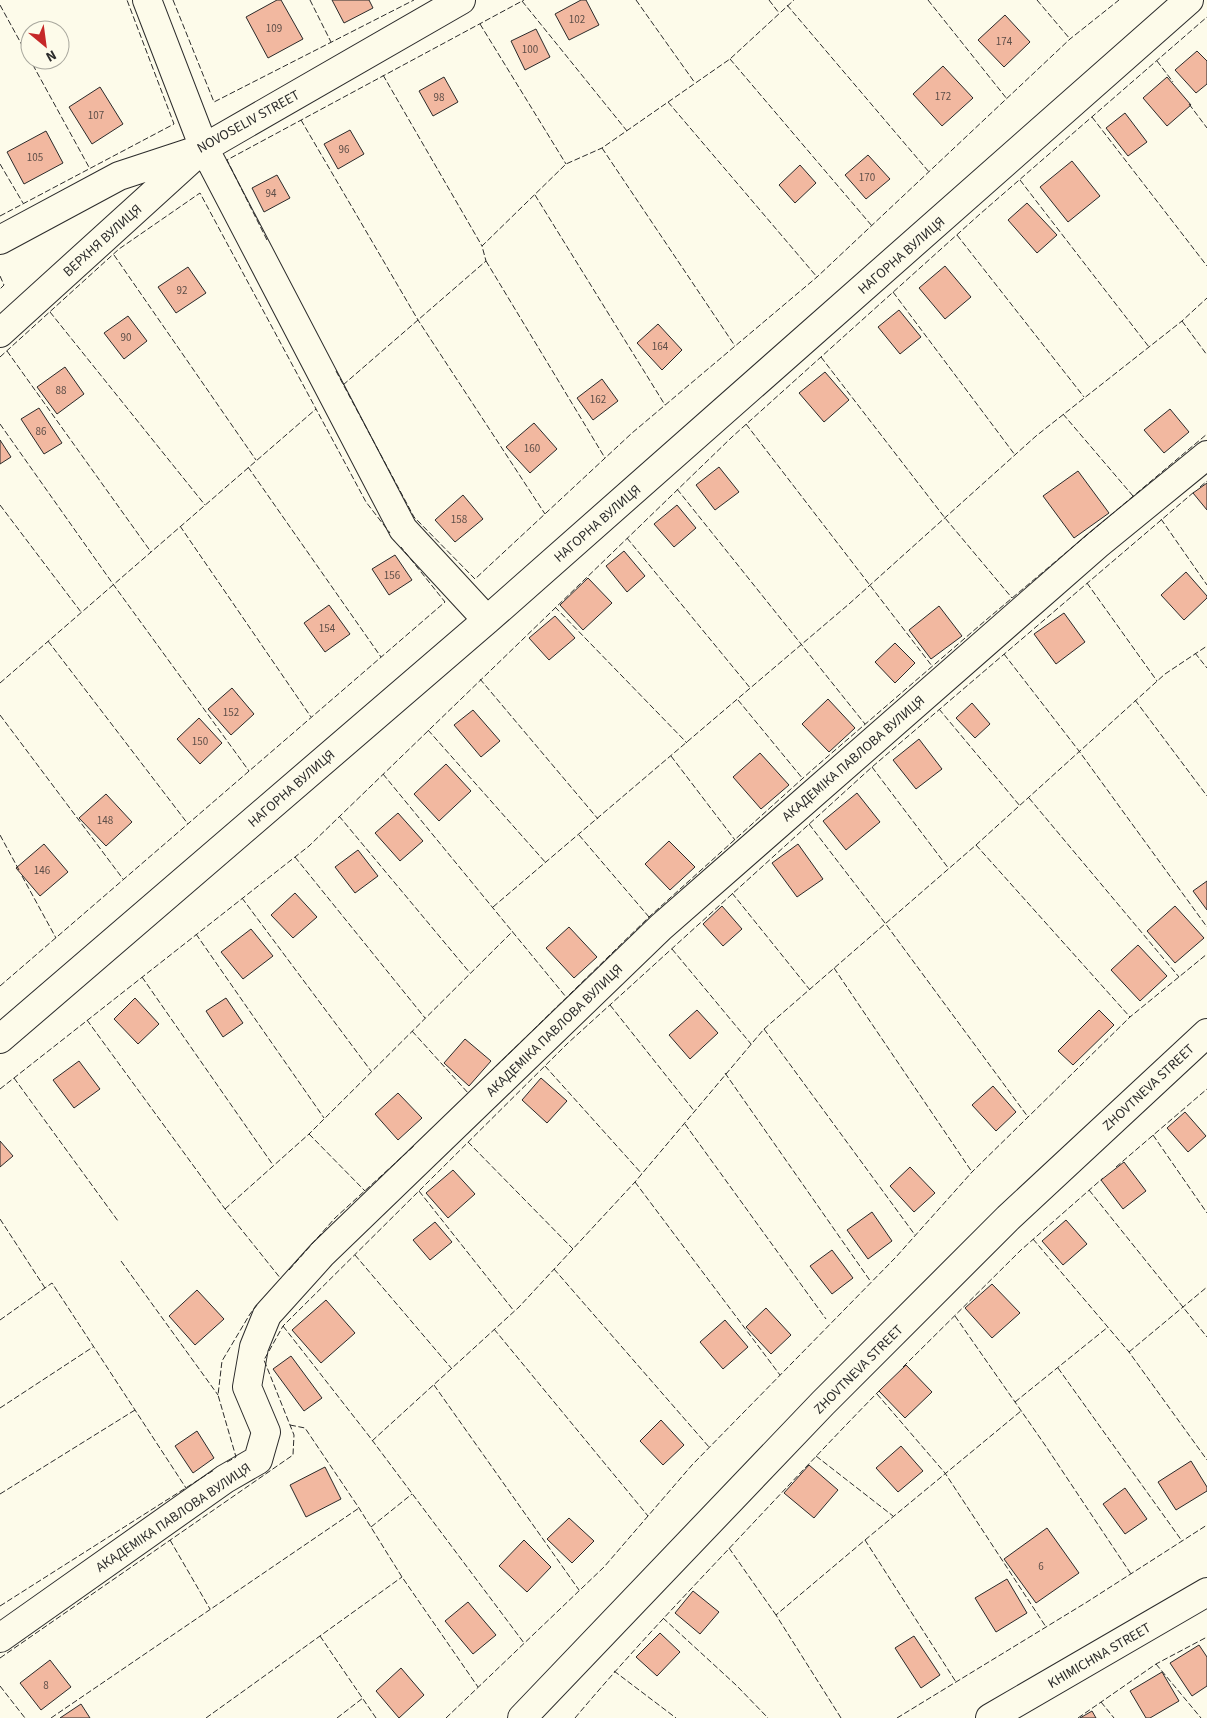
<svg xmlns="http://www.w3.org/2000/svg" width="1207" height="1718" viewBox="0 0 1207 1718" font-family="'Source Sans 3',sans-serif">
<style>
.building{fill:#f2b8a0;stroke:#2b2b2b}
.lines{fill:none;stroke-linecap:round;stroke-linejoin:round}
.minor-casing{stroke:#2b2b2b;stroke-width:30}
.major-casing{stroke:#2b2b2b;stroke-width:30}
.minor{stroke:#fdfbea;stroke-width:28}
.major{stroke:#fdfbea;stroke-width:28}
.fence{stroke:#2b2b2b;stroke-width:1;stroke-dasharray:6 2.5;stroke-linecap:butt}
.labels{text-anchor:middle;stroke-width:4;stroke-linejoin:round;paint-order:stroke}
.number-label{font-size:11px;fill:#5d4e48}
.street-label{font-size:14px;fill:#2b2b2b;stroke:#fdfbea}
</style>
<rect width="100%" height="100%" fill="#fdfbea"/>
<path class="building" d="M277,0h4l22,39 -35,19 -22,-41z
M332,0h37l4,8 -29,15z
M581,0h5l13,25 -30,15 -14,-26z
M1005,15l25,27 -26,25 -26,-27z
M536,29l14,28 -25,13 -14,-29z
M1197,51l10,10v23l-11,9 -21,-23z
M943,66l30,32 -31,28 -29,-32z
M444,77l14,25 -25,14 -14,-25z
M1167,77l24,28 -24,21 -24,-28z
M100,87l23,37 -31,20 -23,-37z
M1125,113l22,29 -19,14 -22,-28z
M350,130l14,24 -26,15 -14,-25z
M46,131l17,32 -39,21 -17,-32z
M868,155l22,24 -24,20 -21,-24z
M1072,161l28,35 -32,26 -28,-35z
M800,165l16,18 -21,20 -16,-18z
M277,175l13,23 -26,14 -12,-24z
M1027,203l30,32 -20,18 -29,-33z
M945,266l26,31 -26,22 -26,-31z
M188,267l18,26 -30,20 -18,-26z
M899,310l22,27 -21,17 -22,-27z
M128,316l19,25 -23,18 -20,-26z
M658,324l24,26 -20,20 -25,-27z
M65,367l19,27 -27,20 -20,-27z
M825,372l24,28 -25,22 -25,-29z
M602,379l16,22 -25,19 -16,-22z
M39,408l23,35 -18,11 -23,-35z
M1170,409l19,23 -25,21 -20,-23z
M534,423l23,26 -27,24 -24,-26z
M0,440l11,17 -11,7z
M719,467l20,25 -24,18 -19,-25z
M1078,471l31,42 -35,25 -31,-42z
M1207,483v27l-14,-17z
M463,495l20,24 -28,23 -20,-22z
M677,505l19,23 -22,19 -20,-23z
M624,551l21,25 -18,16 -21,-26z
M395,555l17,25 -23,15 -17,-26z
M1186,572l21,24v2l-23,22 -23,-25z
M588,578l24,25 -29,27 -23,-25z
M329,605l21,29 -25,18 -21,-29z
M939,606l23,30 -31,23 -22,-29z
M1064,613l21,29 -29,22 -22,-30z
M555,616l20,22 -26,22 -20,-22z
M895,643l20,20 -20,20 -20,-21z
M232,688l22,26 -23,21 -23,-26z
M828,699l27,29 -26,24 -27,-28z
M972,703l18,21 -15,14 -19,-20z
M473,710l27,31 -19,16 -27,-32z
M199,718l23,25 -22,21 -23,-25z
M919,739l23,30 -26,20 -23,-29z
M760,753l29,32 -28,24 -28,-32z
M446,764l25,27 -32,30 -25,-27z
M857,793l23,29 -34,28 -23,-29z
M106,794l26,28 -26,24 -27,-28z
M398,813l25,28 -23,20 -25,-28z
M669,841l26,26 -25,23 -25,-26z
M44,844l24,28 -28,24 -24,-28z
M798,844l25,35 -26,18 -25,-34z
M358,850l20,26 -23,17 -20,-26z
M1207,881v29l-14,-19z
M295,893l22,24 -24,21 -22,-23z
M722,906l20,23 -19,17 -20,-22z
M1175,906l29,32 -29,25 -28,-32z
M569,927l28,30 -23,21 -28,-30z
M251,929l22,27 -30,23 -22,-27z
M1138,945l29,31 -27,25 -29,-31z
M135,998l24,26 -21,20 -24,-25z
M226,998l17,25 -20,14 -17,-26z
M697,1010l21,23 -28,26 -21,-24z
M1099,1010l15,15 -41,40 -15,-14z
M465,1039l26,22 -22,25 -25,-23z
M79,1061l21,28 -26,19 -21,-28z
M541,1078l26,23 -20,22 -25,-23z
M993,1086l23,26 -20,19 -24,-26z
M398,1093l24,25 -24,22 -23,-26z
M1185,1112l21,24 -18,16 -21,-24z
M0,1141l13,15 -13,11z
M1124,1162l22,29 -23,18 -22,-29z
M910,1167l25,26 -21,19 -24,-26z
M453,1170l22,24 -27,24 -22,-25z
M872,1212l20,29 -24,18 -21,-29z
M1066,1220l21,24 -24,21 -21,-24z
M435,1222l17,20 -22,18 -17,-20z
M832,1250l21,28 -21,16 -22,-28z
M992,1284l28,29 -28,25 -27,-30z
M197,1290l27,29 -29,26 -26,-29z
M326,1300l29,33 -34,30 -29,-33z
M766,1308l25,27 -20,19 -25,-27z
M725,1320l23,27 -25,22 -23,-27z
M291,1356l31,42 -18,13 -31,-42z
M906,1365l26,27 -27,26 -26,-27z
M661,1420l23,25 -21,20 -23,-24z
M197,1431l17,27 -21,15 -18,-27z
M901,1446l22,25 -25,21 -22,-24z
M1191,1461l16,26v4l-31,19 -18,-28z
M809,1465l29,25 -24,28 -30,-25z
M325,1467l16,32 -35,18 -16,-32z
M1125,1488l22,31 -22,15 -22,-30z
M569,1518l25,23 -22,22 -25,-24z
M1047,1528l32,45 -43,30 -32,-44z
M524,1540l27,27 -24,25 -28,-26z
M1007,1579l20,34 -31,19 -21,-34z
M693,1591l26,21 -19,22 -25,-21z
M468,1602l28,33 -23,19 -28,-33z
M660,1633l20,19 -23,24 -21,-19z
M914,1636l26,39 -19,13 -26,-40z
M1199,1645l8,12v29l-15,10 -22,-33z
M50,1660l21,27 -30,23 -21,-27z
M401,1668l23,27 -25,23 -23,-27z
M1162,1672l17,29 -29,17h-4l-16,-27z
M81,1704l9,14h-30z
M1092,1711l4,7h-16z"/>
<g class="lines">
<g class="minor-casing">
<path id="minor" d="M147,0l57,148 199,381 84,91
M0,240l119,-64 85,-28 257,-148
M0,333l197,-179
M0,1039l487,-419 702,-620
M0,1638l225,-159 33,-19 8,-28 -19,-45 7,-40 13,-32 55,-61 339,-327 436,-382 110,-90
M990,1718l217,-126"/>
</g>
<g class="major-casing">
<path id="major" d="M522,1718l301,-315 185,-185 199,-185"/>
</g>
<use href="#minor" class="minor"/>
<use href="#major" class="major"/>
<path class="fence" d="M173,0l41,102 200,-102
M310,0l21,42
M636,0l59,83
M769,0l10,13
M928,0l79,99
M1037,0l33,39
M522,1l105,130
M0,5l90,164
M787,5l142,167
M480,24l86,140
M730,59l142,167
M1157,61l16,21
M383,75l99,171
M668,102l149,175
M1189,104l18,24
M1092,117l115,149
M301,120l117,200 127,194
M602,148l133,198
M0,164l23,39
M1020,180l129,167
M535,195l130,210
M0,216l174,-92 -47,-124
M957,235l127,162
M267,240l-40,-80 297,-160
M114,255l142,205
M486,261l119,197
M0,276l4,9 -4,4
M893,292l122,163
M50,312l155,193
M1182,321l25,34
M7,351l144,201
M0,357l119,-108 81,-56 166,309 24,31
M821,357l124,161 67,80
M336,371l78,146 61,62 157,-146 185,-156 253,-238 49,-39
M343,385l143,-124 -4,-15 84,-82 36,-16 128,-89 64,-59
M1063,414l70,82
M0,424l113,160 136,187
M746,424l186,242
M248,467l133,190
M1200,487l7,-6
M677,489l188,235
M0,505l81,107
M1161,519l46,66
M180,526l131,191
M627,538l124,151
M1087,583l70,98
M555,607l132,136
M48,641l140,183
M1195,653l12,15
M1004,654l75,97 128,176
M480,679l118,140
M0,683l316,-274
M738,700l65,79
M1135,700l72,96
M939,709l81,97
M0,715l123,164
M428,730l118,133
M671,756l64,84
M872,767l77,102
M383,774l183,223
M1029,798l150,179
M339,816l131,157
M809,824l76,99 143,194
M0,835l19,35
M579,835l70,82
M976,845l154,172
M295,857l130,161
M22,876l34,62
M732,893l78,97
M242,898l129,173
M493,907l356,-303 187,-168 146,-115 25,-23
M196,934l128,184
M672,949l79,95
M834,968l138,204
M142,977l131,188
M0,986l445,-384 -44,-55
M610,1005l85,107
M87,1020l138,189 56,70
M764,1029l151,206
M412,1031l57,63
M545,1066l97,108
M490,1072l159,-155 163,-147 174,-150 221,-186
M725,1073l146,209
M14,1078l104,143
M0,1089l309,-243 423,-409 248,-223 227,-197
M685,1124l141,195
M309,1134l56,57
M1153,1135l54,78
M468,1142l105,107
M1116,1167l91,-78
M635,1182l145,193
M1089,1190l118,147
M419,1191l95,120
M225,1209l84,-75 204,-203
M0,1219l45,69
M1033,1239l96,113 78,108
M355,1255l97,114
M121,1261l97,134
M554,1269l155,178
M289,1270l46,-52 80,-73
M955,1316l90,129 86,129
M0,1320l52,-37 134,205
M283,1326l86,110 155,207
M494,1329l154,187
M1129,1352l78,-65
M903,1367l118,-117 82,-72
M1058,1368l124,173
M434,1385l145,205
M877,1394l68,79 101,154
M1015,1402l93,-75
M0,1408l93,-61
M290,1425l15,3 54,80 43,69 76,110
M372,1441l147,-134 116,-125 129,-153 212,-184 189,-171 42,-28
M816,1456l77,60
M227,1462l9,-5 -18,-62 4,-34 28,-47 7,-9
M0,1494l135,-84
M371,1527l41,-33
M170,1540l40,69
M865,1540l156,-129
M729,1548l47,67
M0,1606l214,-136
M663,1618l73,67 32,33
M320,1636l56,82
M0,1658l293,-203 1,-20 -30,-75 19,-34 285,-283 304,-276 322,-275
M1156,1664l45,54
M614,1671l62,47
M0,1686l25,32
M1101,1702l13,16
M51,1718l308,-210
M206,1718l196,-141
M337,1718l26,-20
M446,1718l158,-151 88,-102 204,-208 76,-85 158,-155 77,-63
M575,1718c47,-56 97,-109 148,-163 52,-55 104,-111 157,-165
M841,1718l-65,-103 89,-75 91,142
M897,1718l190,-116 120,-77
M1078,1718l78,-54 51,-27"/>
</g>
<g class="labels">
<g class="number-label">
<text x="577" y="23">102</text>
<text x="274" y="32">109</text>
<text x="1004" y="45">174</text>
<text x="530" y="53">100</text>
<text x="943" y="100">172</text>
<text x="439" y="101">98</text>
<text x="96" y="119">107</text>
<text x="344" y="153">96</text>
<text x="35" y="161">105</text>
<text x="867" y="181">170</text>
<text x="271" y="197">94</text>
<text x="182" y="294">92</text>
<text x="126" y="341">90</text>
<text x="660" y="350">164</text>
<text x="61" y="394">88</text>
<text x="598" y="403">162</text>
<text x="41" y="435">86</text>
<text x="532" y="452">160</text>
<text x="459" y="523">158</text>
<text x="392" y="579">156</text>
<text x="327" y="632">154</text>
<text x="231" y="716">152</text>
<text x="200" y="745">150</text>
<text x="105" y="824">148</text>
<text x="42" y="874">146</text>
<text x="1041" y="1570">6</text>
<text x="46" y="1689">8</text>
</g>
<g class="street-label">
<text transform="translate(248 121) rotate(-29)" y="5">NOVOSELIV STREET</text>
<text transform="translate(102 240) rotate(-42)" y="5">ВЕРХНЯ ВУЛИЦЯ</text>
<text transform="translate(901 255) rotate(-41)" y="5">НАГОРНА ВУЛИЦЯ</text>
<text transform="translate(597 523) rotate(-41)" y="5">НАГОРНА ВУЛИЦЯ</text>
<text transform="translate(853 758) rotate(-41)" y="5">АКАДЕМІКА ПАВЛОВА ВУЛИЦЯ</text>
<text transform="translate(291 788) rotate(-41)" y="5">НАГОРНА ВУЛИЦЯ</text>
<text transform="translate(554 1030) rotate(-44)" y="5">АКАДЕМІКА ПАВЛОВА ВУЛИЦЯ</text>
<text transform="translate(1148 1087) rotate(-43)" y="5">ZHOVTNEVA STREET</text>
<text transform="translate(858 1369) rotate(-45)" y="5">ZHOVTNEVA STREET</text>
<text transform="translate(173 1517) rotate(-34)" y="5">АКАДЕМІКА ПАВЛОВА ВУЛИЦЯ</text>
<text transform="translate(1099 1655) rotate(-30)" y="5">KHIMICHNA STREET</text>
</g>
</g>
<g transform="translate(45 45) rotate(151)"><circle r="24" fill="#fdfbea" stroke="#a9a89e"/>
<path d="M0-4L9 19L0 12L-9 19Z" fill="#c62828"/>
<text y="-8" font-size="14" font-weight="bold" text-anchor="middle" fill="#2b2b2b">N</text>
</g>
</svg>
